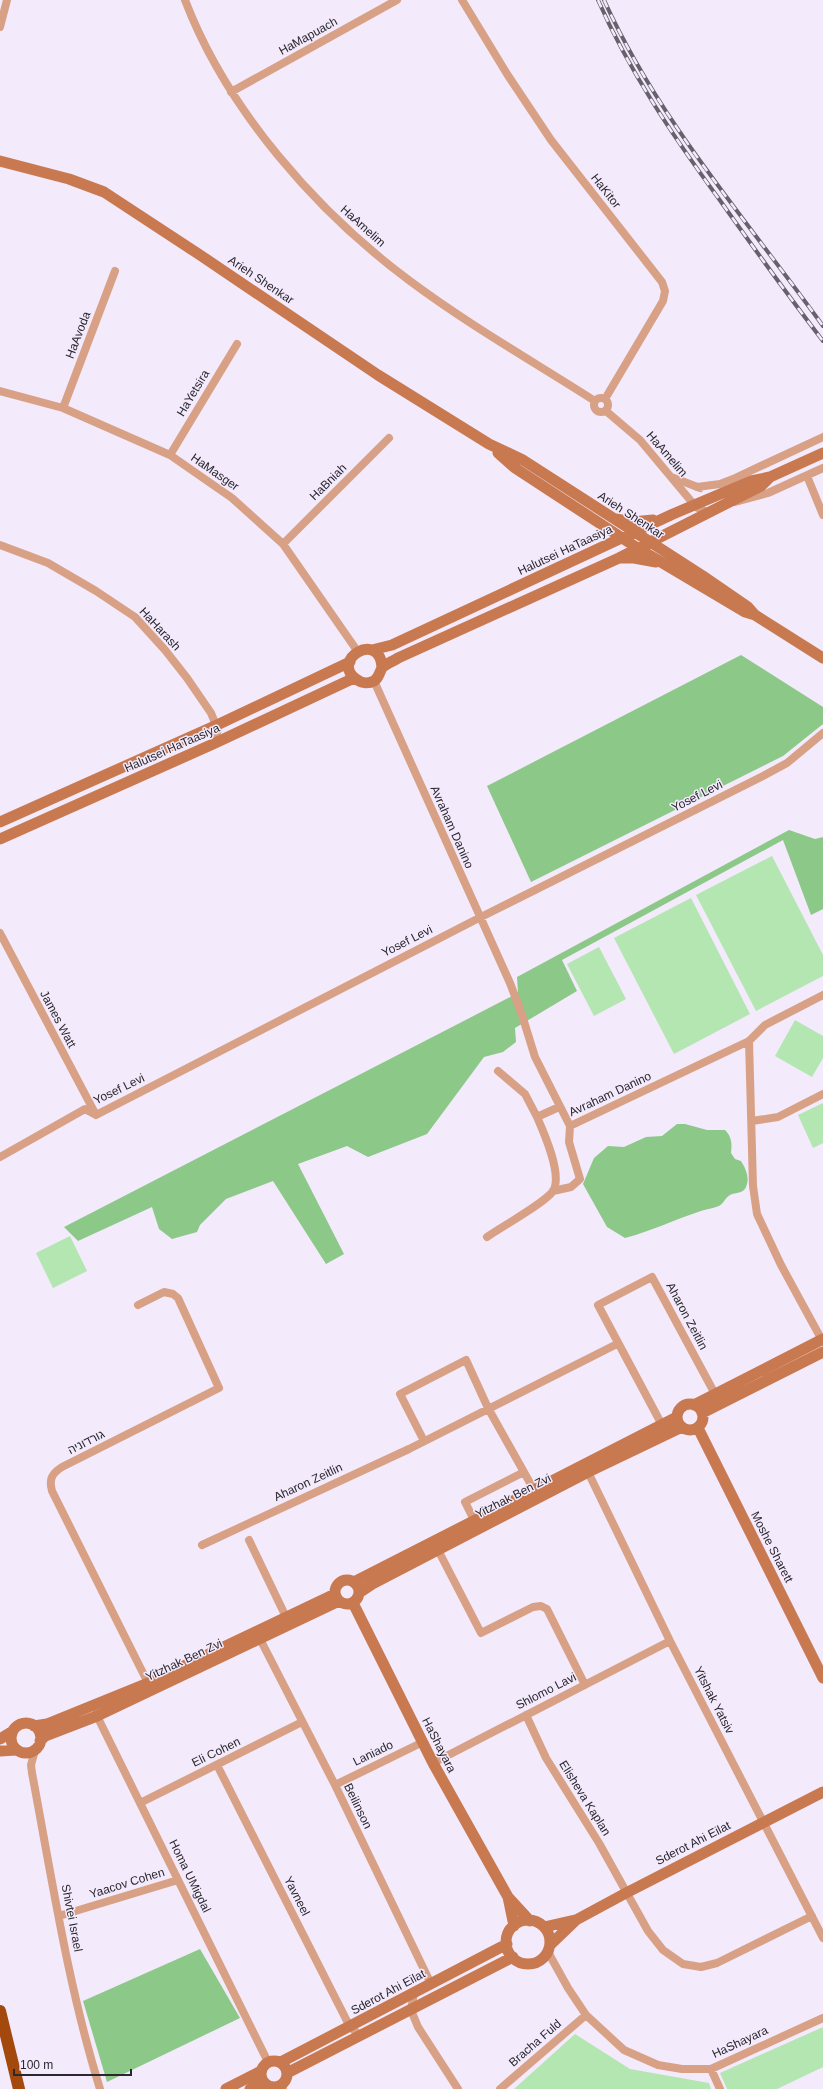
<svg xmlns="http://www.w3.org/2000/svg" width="823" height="2089" viewBox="0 0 823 2089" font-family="Arial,'Noto Sans Hebrew',sans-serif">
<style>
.green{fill:#b3e6b0}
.forest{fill:#8cc888}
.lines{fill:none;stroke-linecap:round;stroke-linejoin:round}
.street{stroke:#d8a186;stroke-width:8}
.secondary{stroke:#c97950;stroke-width:11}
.highway{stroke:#a3490e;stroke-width:12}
.rail-casing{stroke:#66616b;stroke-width:4}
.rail{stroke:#f3eafc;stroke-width:2.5;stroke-dasharray:8;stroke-linecap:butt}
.labels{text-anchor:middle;stroke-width:3;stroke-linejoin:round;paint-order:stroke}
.street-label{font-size:12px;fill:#2a272d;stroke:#f3eafc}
</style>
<rect width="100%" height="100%" fill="#f3eafc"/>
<path class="green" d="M772,856l51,99v21l-67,35 -60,-116z
M691,898l59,116 -76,40 -60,-116z
M599,947l27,52 -32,17 -27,-52z
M795,1020l28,16v22l-11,19 -37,-21z
M823,1103v40l-10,5 -15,-33z
M70,1236l17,35 -34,17 -17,-35z
M823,2027v40l-46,22h-50l-7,-16z
M575,2034l55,35 79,14 2,6h-197z"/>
<path class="forest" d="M741,655l82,52v17l-40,32 -252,126 -44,-96z
M789,830l26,9 8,-2v72l-12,6 -28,-75 -221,120 15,31 -62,37 1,14 -13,10 -19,5 -57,77 -59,23 -21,-11 -49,18 46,90 -18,10 -53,-83 -47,18 -26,26 -3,7 -25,7 -13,-10 -7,-22 -74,34 -14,-14 454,-234 -1,-16z
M677,1124h8l22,6h18c7,7 7,14 6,23l4,6 6,2c5,8 9,17 5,26 -3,7 -10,5 -16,8 -5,3 -6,8 -11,11 -7,3 -14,3 -21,6 -25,8 -46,19 -73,26l-18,-11 -24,-43 11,-26 14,-12 16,1 22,-10 16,-1z
M200,1949l40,69 -133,64 -24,-81z"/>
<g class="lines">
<path class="street" d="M185,0c42,110 132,212 225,281 59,44 124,81 185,120
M462,0l45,74 44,66 111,142 3,9 -2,10 -58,98
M0,27l7,-27
M231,92l166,-92
M0,391l63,17 107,47 62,43 51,46 75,108
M594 405a7 7 0 1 1 14 0a7 7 0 1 1-14 0Z
M63,408l52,-137
M606,411l34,29 56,67 13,6
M170,455l67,-111
M807,476l16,39
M674,478l26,10
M697,487l23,-3 13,-5 90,-42
M735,502l33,-9 55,-25
M283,544l106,-106
M0,545l48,18 48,28 39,26 30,33 22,28 24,35 7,17 -5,14
M374,681l136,302 12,32 13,42 35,69 179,-85 16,-16 58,-30
M0,933l96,182
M749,1041l4,145 4,28 24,51 42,77
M498,1071l27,23 12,23
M752,1121l26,-4 45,-23
M0,1157l85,-48 11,6 383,-197 284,-142 24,-13 36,-30
M553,1191l18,-4 9,-8 -11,-37 1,-16
M487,1237c14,-10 58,-34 66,-46 10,-16 -9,-58 -16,-74l22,-10
M138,1305l26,-13 9,2 5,4 41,90 -157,79c-11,7 -13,13 -10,24l96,192 5,2
M662,1425l-64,-120 54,-28 63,117
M424,1441l-24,-47 66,-34 22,48 46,82
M588,1472l82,169 153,297
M474,1520l-9,-18 59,-30
M249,1540l37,77
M202,1545l207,-96 208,-105
M438,1550l43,83 52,-26 8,-1 6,3 38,76
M260,1639l75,146 96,199
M97,1712v4l171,346
M526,1715l20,43 53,85 49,88 15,19 20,14 18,3 16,-4 95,-47
M35,1750l-4,15 1,8c20,106 36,213 68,316
M433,1763l237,-122
M217,1765l133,262 10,8
M335,1785l88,-43
M140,1803l162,-81
M59,1916l119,-36
M548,1952l20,36 18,27 38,35 34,15 24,4h29l112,-51
M414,1993l-3,17 7,17 40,62
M711,2069l9,20
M281,2085l2,4
M500,2089l86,-74"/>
<path class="secondary" d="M0,161l69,18 35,13 93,61 181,122 111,69 34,16 180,116 45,31 7,8
M498,453l17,15 124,81 106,63 10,3 68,43
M616,519l16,3 21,-2
M622,558h12l22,4
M372,650l20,-5 281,-131 78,-33 19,-4 53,-24
M382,667c-3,-37 -52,-7 -26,12 5,4 12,5 18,2 5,-3 5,-8 8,-13 3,-4 12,-7 16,-10l221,-100 142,-72 9,-9
M0,822l217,-97 133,-63
M0,839l213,-95 141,-66
M677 1417a13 13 0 1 1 26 0a13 13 0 1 1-26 0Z
M694,1405l129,-66
M702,1413l121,-61
M698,1428l125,250
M335 1592a12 12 0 1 1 24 0a12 12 0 1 1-24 0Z
M354,1582l323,-165
M359,1593l15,-10 214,-111 94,-45
M353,1603l80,160 75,134 22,24
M11 1738a15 15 0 1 1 30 0a15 15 0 1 1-30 0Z
M34,1726l13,-2 101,-41 187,-89
M0,1739l13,-8
M40,1741l5,-5 52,-20 242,-115
M0,1751l16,-1
M508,1897l6,29
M506 1942a22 22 0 1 1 44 0a22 22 0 1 1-44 0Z
M544,1927l31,-7
M550,1945l26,-25 50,-27 197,-101
M261 2074a13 13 0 1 1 26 0a13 13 0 1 1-26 0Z
M281,2062l226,-118
M287,2073l226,-116
M226,2089l35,-18
M250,2089l13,-7"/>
<path class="highway" d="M0,2011l19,78"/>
<g class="rail-casing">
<path id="rail" d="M598,0c31,71 75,136 121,199 34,48 68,95 104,142
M604,0c55,121 142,219 219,326"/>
</g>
<use href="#rail" class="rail"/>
</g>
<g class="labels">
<g class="street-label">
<text transform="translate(308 36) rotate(-29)" y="4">HaMapuach</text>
<text transform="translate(606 191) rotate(52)" y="4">HaKitor</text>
<text transform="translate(363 226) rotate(42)" y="4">HaAmelim</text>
<text transform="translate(261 280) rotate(34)" y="4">Arieh Shenkar</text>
<text transform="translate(78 335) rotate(-69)" y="4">HaAvoda</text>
<text transform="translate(193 393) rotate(-59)" y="4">HaYetsira</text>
<text transform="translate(667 454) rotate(49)" y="4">HaAmelim</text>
<text transform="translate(215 472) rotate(35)" y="4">HaMasger</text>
<text transform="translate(328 482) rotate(-45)" y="4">HaBniah</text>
<text transform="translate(631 515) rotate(33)" y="4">Arieh Shenkar</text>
<text transform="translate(565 550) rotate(-25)" y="4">Halutsei HaTaasiya</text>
<text transform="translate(160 629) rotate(47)" y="4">HaHarash</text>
<text transform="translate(172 748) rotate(-24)" y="4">Halutsei HaTaasiya</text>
<text transform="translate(697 796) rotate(-27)" y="4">Yosef Levi</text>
<text transform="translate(452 827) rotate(66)" y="4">Avraham Danino</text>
<text transform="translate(407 941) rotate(-27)" y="4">Yosef Levi</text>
<text transform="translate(58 1019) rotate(62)" y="4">James Watt</text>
<text transform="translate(119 1089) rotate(-26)" y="4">Yosef Levi</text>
<text transform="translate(610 1094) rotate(-25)" y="4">Avraham Danino</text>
<text transform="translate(687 1316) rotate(62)" y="4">Aharon Zeitlin</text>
<text transform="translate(86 1442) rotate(-27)" y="4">גורדוניה</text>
<text transform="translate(308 1482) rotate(-25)" y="4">Aharon Zeitlin</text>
<text transform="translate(513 1496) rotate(-27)" y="4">Yitzhak Ben Zvi</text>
<text transform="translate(772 1547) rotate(63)" y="4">Moshe Sharett</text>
<text transform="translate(184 1660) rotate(-25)" y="4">Yitzhak Ben Zvi</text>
<text transform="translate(546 1691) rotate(-27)" y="4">Shlomo Lavi</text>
<text transform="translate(714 1700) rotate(63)" y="4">Yitshak Yatsiv</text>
<text transform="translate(439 1745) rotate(63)" y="4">HaShayara</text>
<text transform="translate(216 1752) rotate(-26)" y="4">Eli Cohen</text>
<text transform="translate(373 1753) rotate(-26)" y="4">Laniado</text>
<text transform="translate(585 1798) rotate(58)" y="4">Elisheva Kaplan</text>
<text transform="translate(358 1806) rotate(64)" y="4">Beilinson</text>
<text transform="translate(693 1843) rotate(-27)" y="4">Sderot Ahi Eilat</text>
<text transform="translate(190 1876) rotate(64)" y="4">Homa UMigdal</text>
<text transform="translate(127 1883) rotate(-17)" y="4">Yaacov Cohen</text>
<text transform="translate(297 1896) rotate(63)" y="4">Yavneel</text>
<text transform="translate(72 1918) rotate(79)" y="4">Shivtei Israel</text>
<text transform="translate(388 1992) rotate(-28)" y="4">Sderot Ahi Eilat</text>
<text transform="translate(740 2042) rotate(-25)" y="4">HaShayara</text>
<text transform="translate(535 2043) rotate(-41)" y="4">Bracha Fuld</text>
</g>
</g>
<path d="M14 2069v6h117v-6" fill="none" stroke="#2a272d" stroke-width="2"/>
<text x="20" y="2069" font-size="12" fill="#2a272d" stroke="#f3eafc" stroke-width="3" paint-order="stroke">100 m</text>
</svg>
